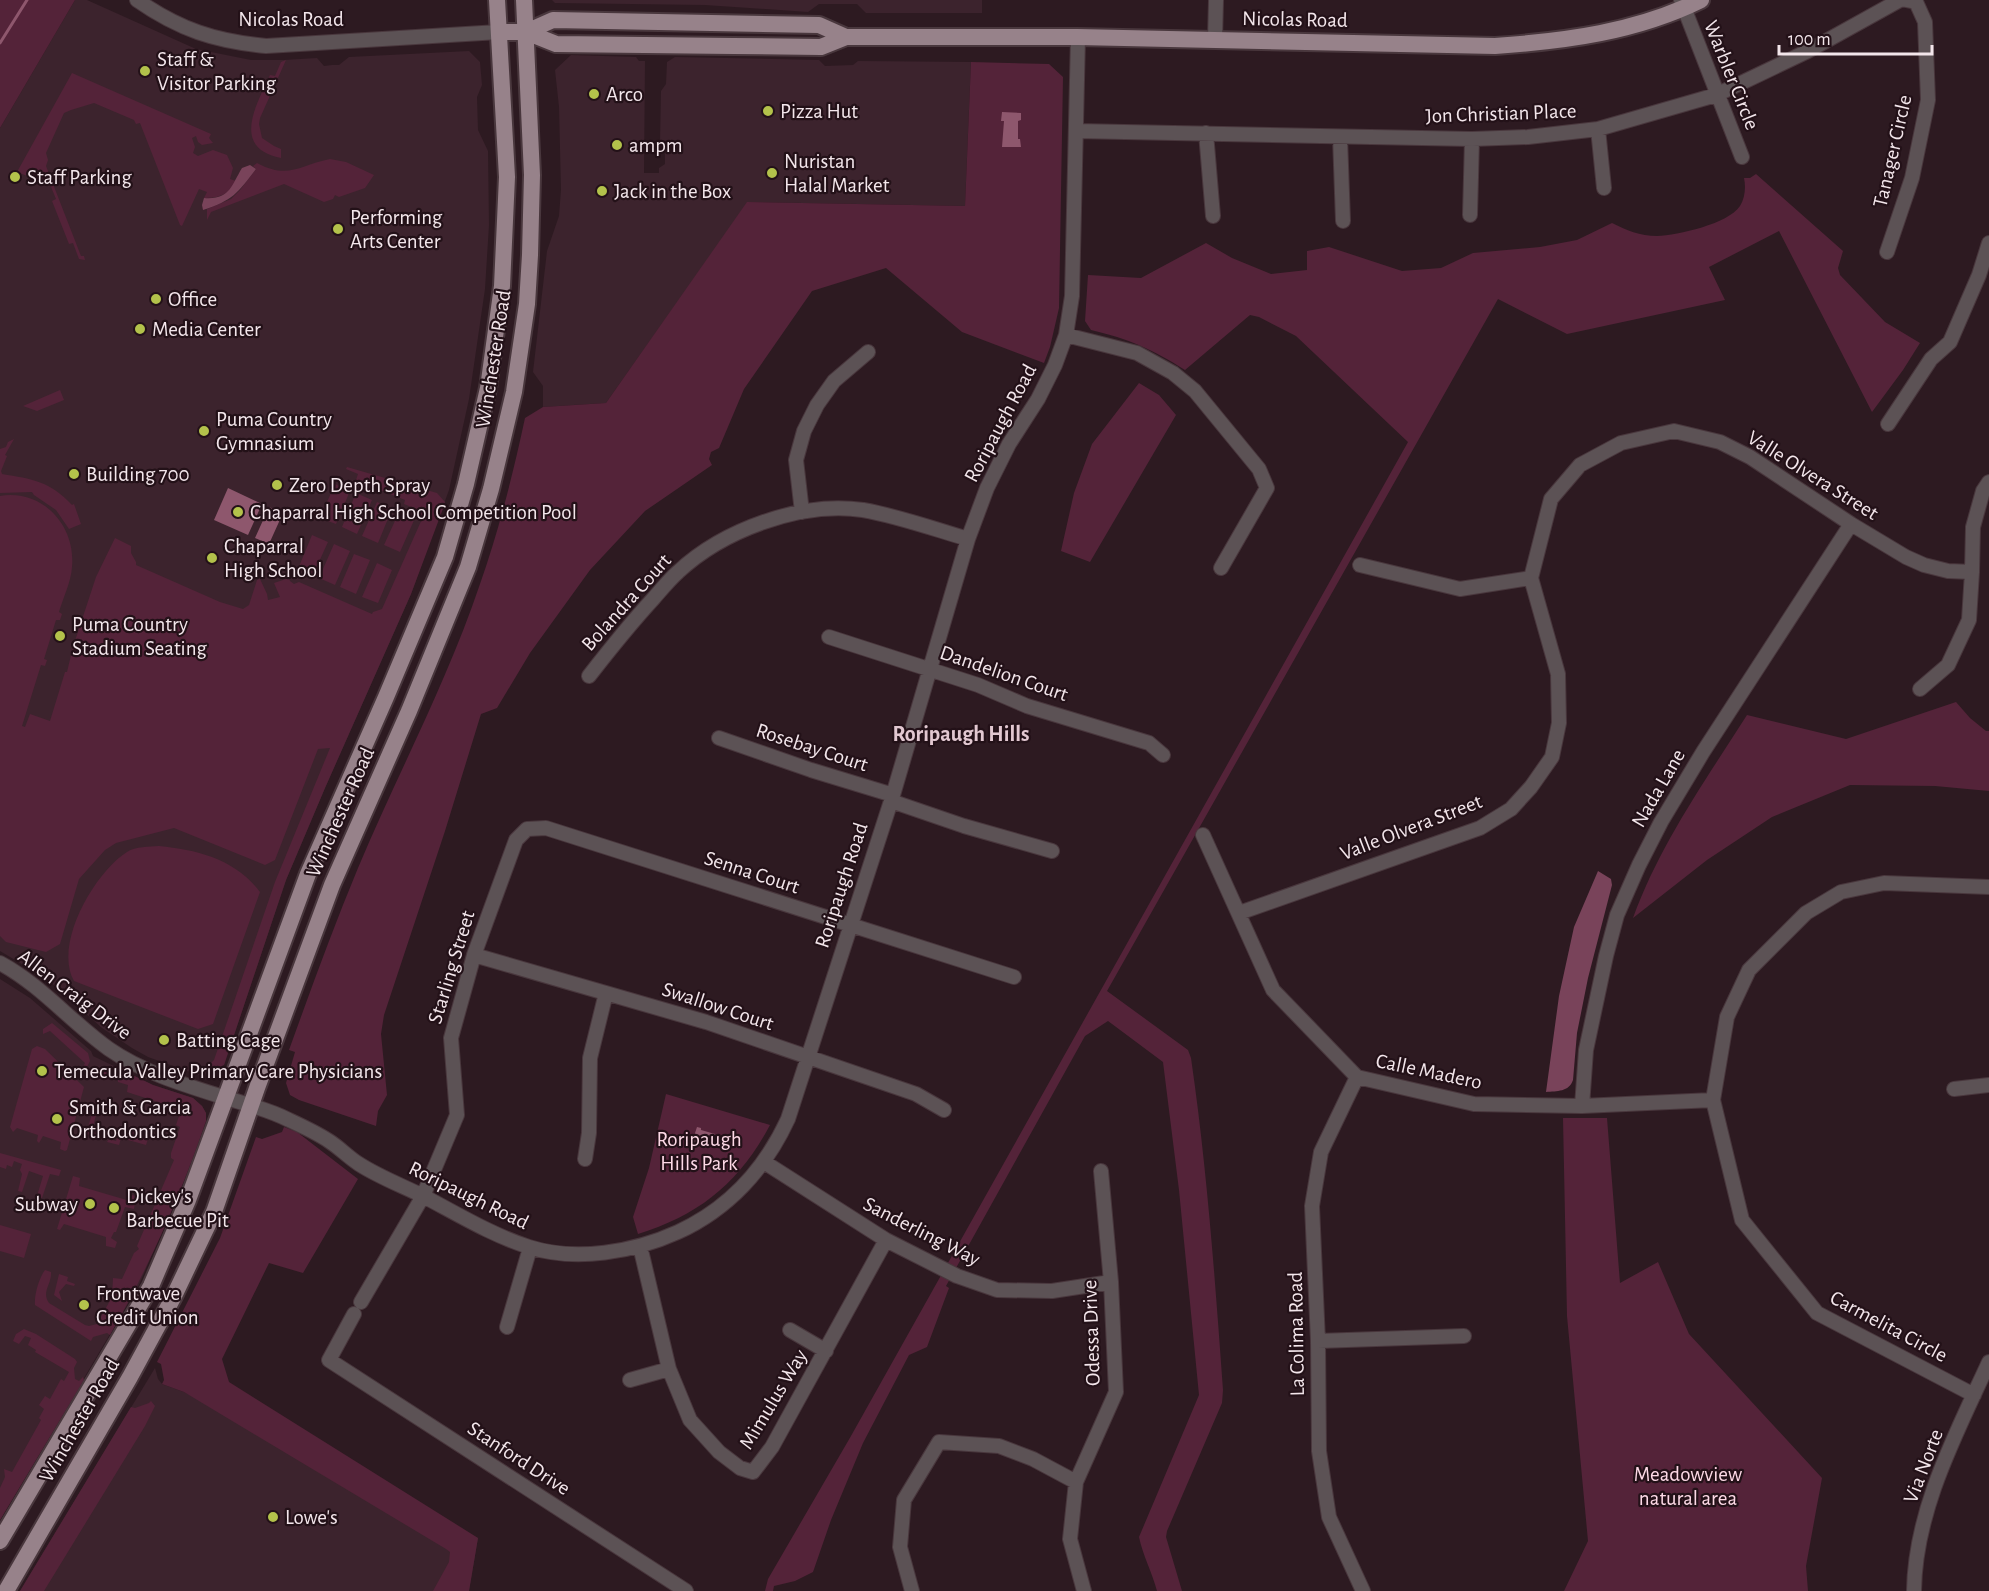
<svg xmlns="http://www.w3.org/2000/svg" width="1989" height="1591" viewBox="0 0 1989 1591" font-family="'Alegreya Sans',sans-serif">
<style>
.built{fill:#3c232d}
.green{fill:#542339}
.forest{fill:#79435a}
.water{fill:#8e576d}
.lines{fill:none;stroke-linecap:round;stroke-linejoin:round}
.stream{stroke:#8e576d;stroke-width:3}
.minor-casing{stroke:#49373d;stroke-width:16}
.major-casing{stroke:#49373d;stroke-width:20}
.minor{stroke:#5c5255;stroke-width:14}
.major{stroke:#97828a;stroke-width:16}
.poi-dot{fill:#b3c24b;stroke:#231118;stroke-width:2}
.labels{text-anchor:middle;stroke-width:4.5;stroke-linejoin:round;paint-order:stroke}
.street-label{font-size:21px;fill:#f3e6eb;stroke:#231118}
.poi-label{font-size:21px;fill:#f3e6eb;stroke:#231118;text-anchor:start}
.park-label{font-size:21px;fill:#fdd9e6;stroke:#231118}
.neighbourhood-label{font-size:22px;font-weight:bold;fill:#e2c8d1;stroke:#231118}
</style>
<rect width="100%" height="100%" fill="#2d1a21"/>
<path class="built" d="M75,0h12l109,49 55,11h33l33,-2 7,8 8,-1h7l10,-8 120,-6 11,11 2,23 -5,12 1,33 10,21 1,74 -4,64 -16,110 -20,91 -38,104 -86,194 -39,92 -62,185 -18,8 -2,4 -56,-20 -16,-9 -30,-20 -55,-49 -47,-28v-823z
M552,0h430v13h-116l-9,-9h-38l-11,8 -103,-7 -150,-2z
M571,55l65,2 3,4h6l-1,112h15v-5l6,-4v-19l-5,-2 1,-52 5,-7 1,-22 8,-5 144,3 6,6 28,-1 5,-4 113,1 -6,144 -217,-4 -142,201 -63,4v-21l-10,-14 14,-121 12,-35 2,-26 -2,-83 -4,-37z
M0,979l30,19 61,53 2,5 60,29 40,13 9,8 4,7v8l-26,68 -41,96 -139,235z
M155,1368l3,11 4,5 22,8 294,146 -9,53h-449z"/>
<path class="green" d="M0,0h75l-75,128z
M286,60l-26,58 -1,6 3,14 12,8 7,3v9c-51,-10 -24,-54 -11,-83l5,1 6,-14z
M971,62l78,2 14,13 -4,231 -9,39 -6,16 -82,-31 -76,-64 -74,23 -68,98 -25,59 -8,4 -2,7 3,6 -67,46 -55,59 -60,83 -33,55 -16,6 -36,117 -61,184 -3,19 6,61 -9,16 -2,15 -77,-26 -9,-5 -4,-12 9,-31 -6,-2c22,-61 44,-122 69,-182 40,-95 89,-186 122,-284 19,-54 33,-110 45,-166l18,-11 63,-4 141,-201 218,4z
M72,73l139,61 -2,4 4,5 -11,2 -4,-3 -2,-6 -4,2 3,9 -2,6 5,3 15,-6 14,5 6,13 -3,11 6,2c-7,14 -17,17 -32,17l3,-6 -8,-3 -17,37 -2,-1 -40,-102 -4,1 -2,-4 -40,-17 -23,7 -7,3 -18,40 2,7 -2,6 35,90h3l1,4 -6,-1 -6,-16 -4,1 -17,-43 4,-2 -7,-17 -2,-1 -2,2 -28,-11z
M330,159l16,3 28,13 -9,13 -26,9 -4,-2 -2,4 -9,3 -40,-18 -73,28 -4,8v-11l24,-10 9,-9 16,-21 -3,-3 4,-3c32,17 42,2 73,-4z
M1756,174l87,77 -5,17 2,7 45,47 35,21 -17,27 -31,42 -93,-181 -70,36 16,33 -158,34 -69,-35 -391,692 81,59 3,8c16,110 24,221 32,332l-1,13 -55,128 -1,6 16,54h-25c-5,-19 -14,-35 -18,-54l60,-142 -20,-205 -16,-128 -55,-41 -23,15 -139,250 3,2 -22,59 -18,8 -46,88 -32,77 -18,52 -18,9 -21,5 -1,5h-8l3,-12 83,-143 557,-994 -112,-106 -37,-19 -9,-2 -65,55c-33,-21 -56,-31 -94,-40l-6,-9 3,-46 53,3 65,-35 26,15 39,16 36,-4v-19l22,-4 73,24 39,-3 32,-15 67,-6 37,-7 35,-17c14,7 28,13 45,13 21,-1 71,-12 83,-30 5,-8 6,-19 4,-28h6z
M1139,383l20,12 17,20 -86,147 -29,-11 13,-58 18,-49z
M60,390l4,10 -27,11 -14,-5z
M14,439l-9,16 2,1 -6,15 1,3c30,5 48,7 70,31l2,-1 7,20 -12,5 -13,-19 -22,-15 -2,-3 -32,1v-44l6,-2 2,-5z
M347,467l90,26 8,9 -1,4 -33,88 -86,194 -39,92 -62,185 -18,8 2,-7 6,-6 61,-178 55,-134 -12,1 -43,111 -10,5 -91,-37 -58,15 -11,7 -26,29 -19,65 -14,8 -40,-10 -6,-6v-440c42,-7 76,29 72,71 -1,15 -9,31 -13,45l3,2 -2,6h-4l-12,39 3,1 -2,6 -4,-1 -19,61 3,1 5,-13 20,7 15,-49h2l6,-25 23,-70 19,-39 16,8v7l5,9v3l84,37 23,7 6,-4 8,-25 3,-1 7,15 1,6 12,-3 -6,-14 15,-5 1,3 4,3 5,-2 73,32 1,-2 9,-3 40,-90 -3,-9 -15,-6 1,-4 -49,-20 2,-6 -12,-5z
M335,484l15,7 -14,33 -16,-6z
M356,493l16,7 -15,34 -15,-7z
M377,502l15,7 -14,34 -16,-7z
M399,512l16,6 -15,34 -16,-7z
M312,535l16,7 -15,33 -15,-6z
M334,544l16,7 -15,34 -16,-7z
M354,554l16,6 -14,34 -16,-7z
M377,563l15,7 -14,33 -16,-6z
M1956,702l14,16 16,13h3v60l-54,-5 -85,-1 -78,32 -65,43 -74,58c27,-74 72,-137 114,-203l99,24z
M159,846c39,4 76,13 101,46l-47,132 -15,5 -124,-48c-21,-37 21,-109 53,-129 9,-6 22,-5 32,-6z
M52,1023l36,30 2,8 -4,8h-4l3,-6 -35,-32 -7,3v-5z
M37,1046l8,3 39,38 -17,63 -2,1 -5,-2 1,-7 -18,-6 -4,7 -2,-2 1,-6 -21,-7 -4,4 -3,-5 22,-78z
M111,1067h5l37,18 40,13 9,8 4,7v8c-25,74 -57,146 -96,214l-3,-2 -14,4 -2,4 -56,-36c-1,-10 4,-27 10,-35l6,2c1,12 -10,20 -2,31l36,22 4,1 8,-2 15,-27 1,-19 9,1 12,-26 5,-4 -2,-3 37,-86 -3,-2v-5l9,-26 -4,-2 4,-12 -2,-1 1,-3 -52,-17 1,-7 -10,-3v-4l-15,-4 4,-6z
M666,1094l104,31c-30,57 -70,90 -132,109l-5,-17 16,-49z
M96,1100l12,3 -1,2 -8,-2 -7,28 6,3 -2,3 -10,-3z
M1563,1118h44l13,165 38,-21 31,72 133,144 -16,88 2,25h-244l24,-50 -21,-225z
M284,1127l13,5 61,47 -55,94 -34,-10 -47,96 7,23 249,156 -9,53h-36l16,-29 1,-10 -4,-3 -262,-157 -22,-8 2,-4 -3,-16 -4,-2 63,-124 36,-101 6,2 20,-7z
M125,1128l24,8 -3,9 -25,-7 -2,7 -12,-3 2,-3 7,2 2,-7h5z
M0,1153l61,17 -2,6 -9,-2 -8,24 -5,-2 6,-20 -14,-5 -7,21 -4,-1 4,-17 -2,-4 2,-6 -8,-3 -2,6 -5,-2 -1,4 -6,-2z
M73,1176l7,2 -1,8 51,15 2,-6 4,1 -2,13 -9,-2 -9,25h-2l-3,6 6,4 -2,6 -9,-2v-9l-42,-13 -4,6 -3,-1z
M0,1225l31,9 -7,24 -24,-7z
M59,1274l9,3 -1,4 8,3 -1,2 -8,-2 -7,8 3,9 -8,-6z
M24,1329l12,5 39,25 2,3 -3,6 1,11 4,2 4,-4 1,3 -84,140v-32l5,-11 -1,-8 8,3 29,-52 -2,-2 5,-9 -5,-4 6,-9 5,3 11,-20 3,2 5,-9 -34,-20 1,-2 -8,-5 3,-7 -6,-2 -6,8 -6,-3 3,-7z
M151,1401l4,5 -10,20 -101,165h-24l111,-184 4,1 14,-5z"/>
<path class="forest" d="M250,165l6,4c-19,25 -23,31 -53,41l-1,-5 2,-7c26,2 27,-12 38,-30z
M1598,871l13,8 1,6 -24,93 -11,55 -4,47c-4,12 -16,11 -27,12l13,-96 15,-69z"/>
<path class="water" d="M1002,112l19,1v7l-3,1v18h2l1,8h-19l2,-26h-3z
M228,488l34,16 -14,31 -34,-15z
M269,507l14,6 -14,31 -14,-6z
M697,1127l4,1v2l14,4 -3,12 -15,-5v2l-5,-1z"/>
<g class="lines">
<path class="stream" d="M0,43l27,-43"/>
<g class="minor-casing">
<path id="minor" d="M137,0c43,30 78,41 129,46l233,-14
M1681,0l61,157
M1215,40l1,-40
M1598,129l6,59
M1076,131l396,8 56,-2 70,-8 118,-34 92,-44 92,-51
M1206,133l7,83
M1340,137l3,84
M1470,215l2,-76
M1887,252l25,-74 16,-78 -3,-78 -9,-20 -10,-2
M1066,335l71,18 36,20 22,18 64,78 8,19 -46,80
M1888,424l43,-65 19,-17 29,-67 10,-32
M802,512l-6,-52 8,-29 13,-26 17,-24 34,-29
M1360,565l100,24 71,-11
M829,637l149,48 49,21 122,37 14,12
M589,676c21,-27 41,-52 64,-77 8,-9 16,-19 25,-27 45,-42 123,-71 185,-62 35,6 71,19 105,29
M1920,689l28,-24 21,-45 3,-48 1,-45 10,-36 6,-9
M719,738l92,32 82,25
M891,801l73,25 88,25
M1203,835l70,155 84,87 117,27 108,2 131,-6
M1239,913l241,-85 31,-19 20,-22 21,-30 7,-34 -1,-49 -27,-96 20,-79 29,-34 41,-22 53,-12 46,11 30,15 101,67 55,33 18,8 24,6 24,1
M474,955l232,67 210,72 28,16
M0,963c41,22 71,59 109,86 33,23 76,36 114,48 22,7 45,12 66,23 13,6 28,13 40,21 11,7 19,16 30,23 20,13 44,22 66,33 34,18 67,38 104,50 47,15 105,5 149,-15 50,-23 87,-63 110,-113l105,-324 75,-256 19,-51 22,-44 29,-45 17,-34 11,-30 6,-39 6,-259
M1357,1077l-36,75 -9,54 6,135 1,110 10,66 34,74
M1954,1089l35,-4
M1582,1106l4,-56 20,-94 11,-41 22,-50 22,-43 42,-70 148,-228
M585,1159l4,-26 1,-75 16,-65
M764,1162l122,78 71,36 40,14 55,1 59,-9
M640,1246l29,123 21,51 29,32 21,16 13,4 19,-25 114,-207
M361,1302l62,-106 34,-81 -6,-77 23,-83 42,-115 11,-11 19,-1 468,149
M354,1314l-25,46 357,231
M507,1327l23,-79
M790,1330l36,21
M1318,1341l146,-5
M630,1380l39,-11
M1974,1395l-157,-82 -75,-93 -29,-120 14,-83 22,-47 57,-57 35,-21 43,-9 105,4
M912,1591l-12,-44 4,-47 35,-58 60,4 34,13 43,23
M1084,1591l-14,-52 6,-57 40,-90 -5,-110 -10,-111
M1914,1591c1,-81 42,-157 75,-229"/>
</g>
<g class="major-casing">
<path id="major" d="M499,32h27l30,12 177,2 88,1 25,-10h232l417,9c71,-5 141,-14 206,-46
M526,32l27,-12 266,5 27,12
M0,1541l151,-255 37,-86 120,-326 78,-177 59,-140 21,-73 22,-96 14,-102 5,-109 -10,-177
M6,1591l124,-214 44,-81 40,-84 43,-124 75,-203 77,-174 59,-144 23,-78 23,-97 13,-88 3,-49 2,-80 -8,-175"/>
</g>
<use href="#minor" class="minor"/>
<use href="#major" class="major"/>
</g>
<g class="poi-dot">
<circle cx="145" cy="71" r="6"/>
<circle cx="594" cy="94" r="6"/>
<circle cx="768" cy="111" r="6"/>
<circle cx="617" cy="145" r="6"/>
<circle cx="772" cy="173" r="6"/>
<circle cx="15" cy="177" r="6"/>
<circle cx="602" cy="191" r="6"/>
<circle cx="338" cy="229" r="6"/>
<circle cx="156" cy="299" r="6"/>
<circle cx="140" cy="329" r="6"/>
<circle cx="204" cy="431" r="6"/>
<circle cx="74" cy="474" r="6"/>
<circle cx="277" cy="485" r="6"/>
<circle cx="238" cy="512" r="6"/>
<circle cx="212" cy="558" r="6"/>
<circle cx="60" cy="636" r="6"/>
<circle cx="164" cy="1040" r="6"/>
<circle cx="42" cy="1071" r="6"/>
<circle cx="57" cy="1119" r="6"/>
<circle cx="90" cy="1204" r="6"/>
<circle cx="114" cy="1208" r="6"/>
<circle cx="84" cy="1305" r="6"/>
<circle cx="273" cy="1517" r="6"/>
</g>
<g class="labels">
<g class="street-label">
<text x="291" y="26">Nicolas Road</text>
<text transform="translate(1295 19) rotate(1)" y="7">Nicolas Road</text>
<text transform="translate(1732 75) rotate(68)" y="7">Warbler Circle</text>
<text transform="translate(1501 113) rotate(-2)" y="7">Jon Christian Place</text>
<text transform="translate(1892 151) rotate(-77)" y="7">Tanager Circle</text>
<text transform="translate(493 359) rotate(-81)" y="7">Winchester Road</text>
<text transform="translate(1000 423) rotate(-62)" y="7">Roripaugh Road</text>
<text transform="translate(1813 475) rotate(32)" y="7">Valle Olvera Street</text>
<text transform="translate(626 602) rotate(-48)" y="7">Bolandra Court</text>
<text transform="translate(1004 673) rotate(19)" y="7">Dandelion Court</text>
<text transform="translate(812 747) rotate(18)" y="7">Rosebay Court</text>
<text transform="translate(1658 788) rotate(-60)" y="7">Nada Lane</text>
<text transform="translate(340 812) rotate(-66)" y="7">Winchester Road</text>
<text transform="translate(1411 827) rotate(-21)" y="7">Valle Olvera Street</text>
<text transform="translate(752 872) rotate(18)" y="7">Senna Court</text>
<text transform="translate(841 885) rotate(-72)" y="7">Roripaugh Road</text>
<text transform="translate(451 967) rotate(-73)" y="7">Starling Street</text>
<text transform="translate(75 994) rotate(37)" y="7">Allen Craig Drive</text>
<text transform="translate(718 1006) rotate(18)" y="7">Swallow Court</text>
<text transform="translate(1429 1071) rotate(12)" y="7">Calle Madero</text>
<text transform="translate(469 1195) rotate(26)" y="7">Roripaugh Road</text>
<text transform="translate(922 1231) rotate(27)" y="7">Sanderling Way</text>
<text transform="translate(1889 1326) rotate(28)" y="7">Carmelita Circle</text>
<text transform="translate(1091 1333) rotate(-92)" y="7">Odessa Drive</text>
<text transform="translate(1296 1334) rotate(-91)" y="7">La Colima Road</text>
<text transform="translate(773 1399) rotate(-59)" y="7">Mimulus Way</text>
<text transform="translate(79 1420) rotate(-60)" y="7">Winchester Road</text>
<text transform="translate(519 1458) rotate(33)" y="7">Stanford Drive</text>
<text transform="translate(1923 1466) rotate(-69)" y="7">Via Norte</text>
</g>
<g class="poi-label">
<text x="157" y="66">Staff &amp;<tspan x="157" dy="24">Visitor Parking</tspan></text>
<text x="606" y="101">Arco</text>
<text x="780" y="118">Pizza Hut</text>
<text x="629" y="152">ampm</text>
<text x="784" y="168">Nuristan<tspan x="784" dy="24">Halal Market</tspan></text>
<text x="27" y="184">Staff Parking</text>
<text x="614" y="198">Jack in the Box</text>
<text x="350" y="224">Performing<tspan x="350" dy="24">Arts Center</tspan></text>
<text x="168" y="306">Office</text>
<text x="152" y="336">Media Center</text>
<text x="216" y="426">Puma Country<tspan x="216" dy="24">Gymnasium</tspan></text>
<text x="86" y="481">Building 700</text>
<text x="289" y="492">Zero Depth Spray</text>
<text x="250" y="519">Chaparral High School Competition Pool</text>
<text x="224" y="553">Chaparral<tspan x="224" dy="24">High School</tspan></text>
<text x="72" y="631">Puma Country<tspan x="72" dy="24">Stadium Seating</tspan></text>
<text x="176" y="1047">Batting Cage</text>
<text x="54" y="1078">Temecula Valley Primary Care Physicians</text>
<text x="69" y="1114">Smith &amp; Garcia<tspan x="69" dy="24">Orthodontics</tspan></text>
<text x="126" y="1203">Dickey's<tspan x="126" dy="24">Barbecue Pit</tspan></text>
<text x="78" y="1211" text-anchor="end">Subway</text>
<text x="96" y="1300">Frontwave<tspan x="96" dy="24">Credit Union</tspan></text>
<text x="285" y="1524">Lowe's</text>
</g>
<g class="park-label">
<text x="699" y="1146">Roripaugh<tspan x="699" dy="24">Hills Park</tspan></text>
<text x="1688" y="1481">Meadowview<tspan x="1688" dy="24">natural area</tspan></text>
</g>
<g class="neighbourhood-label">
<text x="961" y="741">Roripaugh Hills</text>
</g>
</g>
<path d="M1779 45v9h153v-9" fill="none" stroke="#f3e6eb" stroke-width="3"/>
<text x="1788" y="45" font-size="18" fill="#f3e6eb" stroke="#231118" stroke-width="4.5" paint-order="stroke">100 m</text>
</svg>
